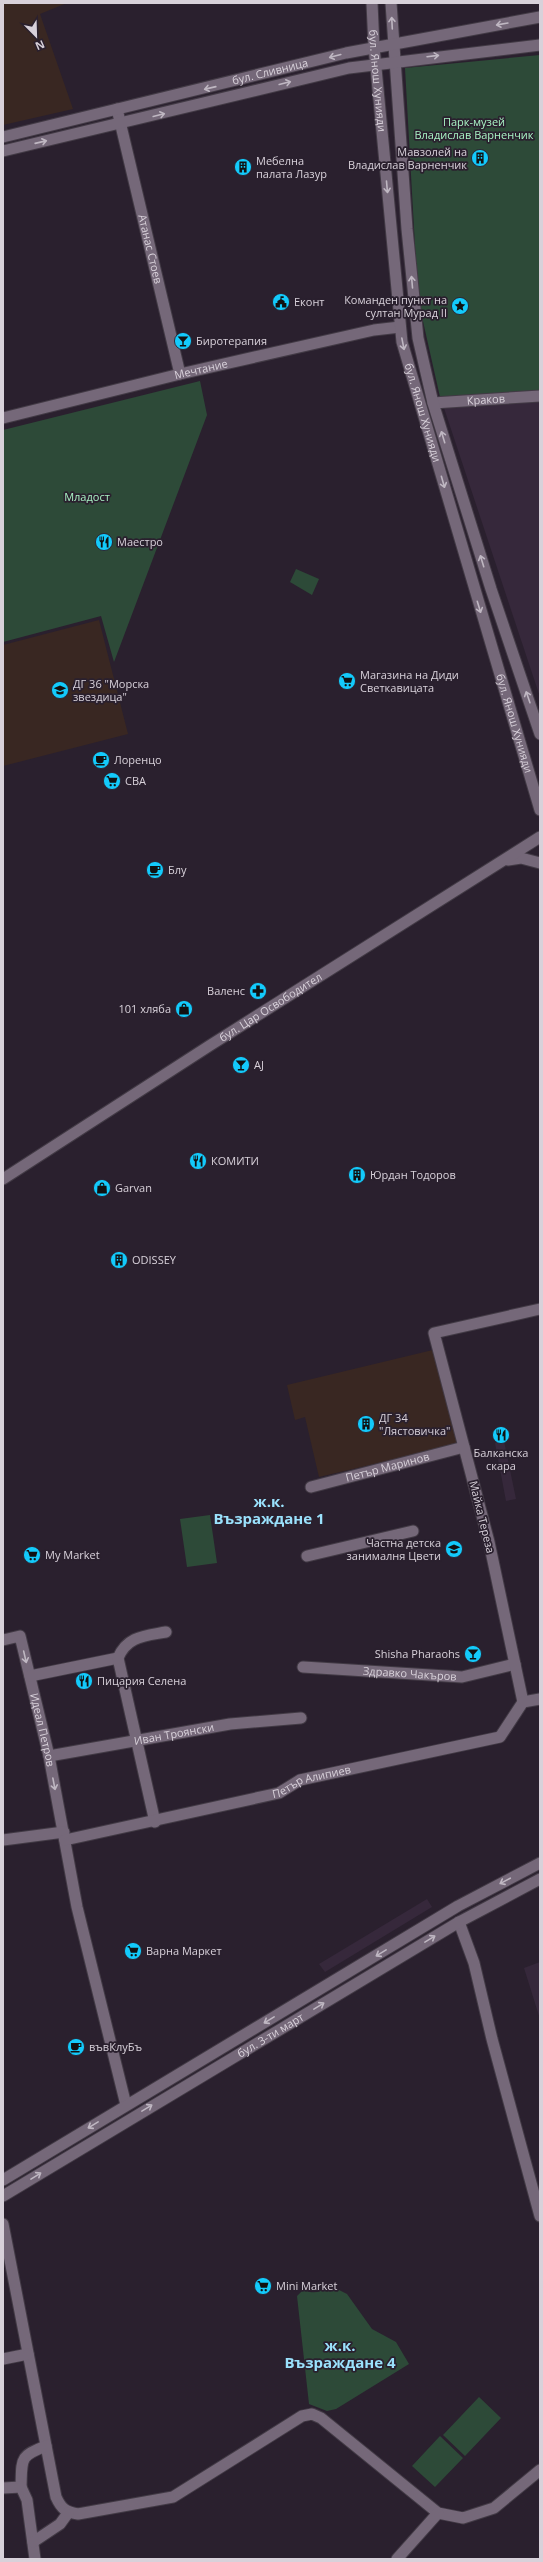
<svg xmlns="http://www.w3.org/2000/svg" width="543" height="2562" viewBox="0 0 543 2562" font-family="'Open Sans',sans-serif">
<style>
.built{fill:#36283b}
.education{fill:#392722}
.green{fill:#2d4a38}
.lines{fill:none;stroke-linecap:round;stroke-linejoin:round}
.minor-casing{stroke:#423a45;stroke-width:13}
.tertiary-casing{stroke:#423a45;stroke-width:13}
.secondary-casing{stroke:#423a45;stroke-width:13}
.minor{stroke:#756879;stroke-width:11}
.tertiary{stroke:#756879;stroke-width:11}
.secondary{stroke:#756879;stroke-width:11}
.oneway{stroke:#bfb7c2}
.labels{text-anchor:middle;stroke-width:3.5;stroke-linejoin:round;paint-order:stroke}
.street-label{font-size:11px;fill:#d8d1da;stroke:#2a202e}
.park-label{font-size:11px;fill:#a8f3c4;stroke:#2a202e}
.poi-label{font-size:11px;fill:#d8d1da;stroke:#2a202e;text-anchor:start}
.district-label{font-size:15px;font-weight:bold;fill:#9ae1fc;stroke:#2a202e}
</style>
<rect width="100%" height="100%" fill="#2a202e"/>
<path class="built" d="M540,402v295l-96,-289z
M504,1441l12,58 -10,2 -11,-58z
M427,1899l5,8 -107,65 -6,-8z
M540,1962v57l-16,-51z"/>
<path class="education" d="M3,3h64l-27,11 33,95 -70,16z
M99,620l29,114 -125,32v-121z
M437,1349l22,95 -140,33 -14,-60 -10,3 -8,-35z"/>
<path class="green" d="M540,55v336l-100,6 -22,-98 -13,-231z
M200,381l7,34 -93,247 -13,-46 -98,26v-212z
M296,569l23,10 -7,16 -22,-13z
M210,1515l7,48 -30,4 -7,-48z
M329,2285l18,9 25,35 24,13 13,22 -73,45 -9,2 -18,-7 -12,-108 6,-6c11,4 17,3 26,-5z
M479,2397l22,21 -36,38 -22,-21z
M440,2436l23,22 -28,29 -23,-21z"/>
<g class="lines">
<g class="minor-casing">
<g id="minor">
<path id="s1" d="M117,109l63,265"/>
<path id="s2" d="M433,403l107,-7"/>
<path id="s3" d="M3,418l177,-44 194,-44 26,-3"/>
<path id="s4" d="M311,1487l153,-40"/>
<path d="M307,1556l106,-25"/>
<path id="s5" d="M3,1640l17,-4 29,120 28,151 49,198"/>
<path id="s6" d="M303,1667l159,10 53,-13"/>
<path d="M30,1676l88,-18"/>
<path d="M523,1702l-34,-160 -55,-209 106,-24"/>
<path id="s7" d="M49,1756l181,-32 71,-6"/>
<path d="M155,1822l-37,-164c9,-22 27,-22 48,-26"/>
<path d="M3,1840l61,-8"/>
<path id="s8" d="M65,1840l214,-47 21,-13 200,-43 23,-35 17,-3"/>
<path d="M459,1922l15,41 18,76 48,177"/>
<path d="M3,2224l53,273c5,11 9,15 22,17l95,-17 129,-81 10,-2 9,4 117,95 25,5 31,-10 46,-38"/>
<path d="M3,2359l25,-5"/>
<path d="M21,2487c1,-28 -2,-31 25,-41"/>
<path d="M3,2488l18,-1 6,13 8,59"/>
<path d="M33,2542l27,-18 8,-11"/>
<path d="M397,2559l41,-46"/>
</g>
</g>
<g class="tertiary-casing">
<g id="tertiary">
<path id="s9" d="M372,3l2,44 28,295 138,468"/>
<path d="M391,3l16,226 11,109 15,65 58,186 49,145"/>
<path d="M3,2180l455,-274 82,-43"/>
<path id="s10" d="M3,2196l456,-274 81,-43"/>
</g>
</g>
<g class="secondary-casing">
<g id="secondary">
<path id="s11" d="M3,137l343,-84 194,-36"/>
<path d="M3,151l346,-83 191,-23"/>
<path d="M508,860l13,-2 19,5"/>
<path id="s12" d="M3,1179l206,-133 331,-209"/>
</g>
</g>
<use href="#minor" class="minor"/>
<use href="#tertiary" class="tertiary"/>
<use href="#secondary" class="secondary"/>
</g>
<defs><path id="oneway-shaft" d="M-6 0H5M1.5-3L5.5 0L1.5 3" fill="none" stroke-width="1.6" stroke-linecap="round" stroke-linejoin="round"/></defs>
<g class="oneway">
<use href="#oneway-shaft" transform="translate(392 23) rotate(-93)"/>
<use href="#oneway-shaft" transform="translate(502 24) rotate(170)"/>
<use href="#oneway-shaft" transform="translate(335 56) rotate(165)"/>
<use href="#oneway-shaft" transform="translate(433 56) rotate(-7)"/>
<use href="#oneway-shaft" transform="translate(285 83) rotate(-14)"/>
<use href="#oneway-shaft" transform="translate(210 88) rotate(167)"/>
<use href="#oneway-shaft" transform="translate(159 115) rotate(-14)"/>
<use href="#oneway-shaft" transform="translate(41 142) rotate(-13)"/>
<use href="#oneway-shaft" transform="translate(387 187) rotate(85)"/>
<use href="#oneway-shaft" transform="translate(412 282) rotate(-95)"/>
<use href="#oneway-shaft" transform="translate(403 344) rotate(79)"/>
<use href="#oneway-shaft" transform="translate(443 437) rotate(-107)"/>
<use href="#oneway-shaft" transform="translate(443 482) rotate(74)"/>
<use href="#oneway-shaft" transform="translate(482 561) rotate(-107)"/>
<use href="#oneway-shaft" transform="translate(479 607) rotate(73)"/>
<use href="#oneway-shaft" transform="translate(528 697) rotate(-109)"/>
<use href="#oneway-shaft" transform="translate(25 1657) rotate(77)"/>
<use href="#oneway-shaft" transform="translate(54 1784) rotate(79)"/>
<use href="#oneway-shaft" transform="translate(505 1881) rotate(152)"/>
<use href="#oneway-shaft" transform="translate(430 1939) rotate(-31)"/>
<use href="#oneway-shaft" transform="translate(381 1953) rotate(149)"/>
<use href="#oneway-shaft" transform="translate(319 2006) rotate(-31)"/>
<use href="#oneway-shaft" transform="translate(269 2020) rotate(149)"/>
<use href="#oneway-shaft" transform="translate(147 2108) rotate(-31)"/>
<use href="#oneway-shaft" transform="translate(93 2125) rotate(149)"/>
<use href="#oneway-shaft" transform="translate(36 2176) rotate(-32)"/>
</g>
<defs>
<g id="building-disc" transform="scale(0.9)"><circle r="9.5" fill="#13cafb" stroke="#2a202e"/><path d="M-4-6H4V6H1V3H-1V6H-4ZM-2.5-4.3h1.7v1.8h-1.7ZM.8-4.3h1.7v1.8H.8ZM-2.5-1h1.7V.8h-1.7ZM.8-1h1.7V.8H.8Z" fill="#111"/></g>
<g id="civic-disc" transform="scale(0.9)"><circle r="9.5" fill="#13cafb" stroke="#2a202e"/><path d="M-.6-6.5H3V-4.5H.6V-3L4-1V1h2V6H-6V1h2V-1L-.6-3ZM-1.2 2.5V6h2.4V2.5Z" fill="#111"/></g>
<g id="sight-disc" transform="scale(0.9)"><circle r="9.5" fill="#13cafb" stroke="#2a202e"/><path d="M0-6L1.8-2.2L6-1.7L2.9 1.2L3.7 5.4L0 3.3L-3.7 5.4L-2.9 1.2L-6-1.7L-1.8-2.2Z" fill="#111"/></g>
<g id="bar-disc" transform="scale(0.9)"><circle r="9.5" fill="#13cafb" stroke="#2a202e"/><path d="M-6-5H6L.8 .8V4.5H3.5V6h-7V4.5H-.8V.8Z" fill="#111"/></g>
<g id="restaurant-disc" transform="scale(0.9)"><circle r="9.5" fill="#13cafb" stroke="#2a202e"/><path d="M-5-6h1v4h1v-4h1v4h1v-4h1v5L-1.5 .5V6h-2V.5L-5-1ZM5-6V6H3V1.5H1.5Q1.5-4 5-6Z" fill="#111"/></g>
<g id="supermarket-disc" transform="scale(0.9)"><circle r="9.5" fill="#13cafb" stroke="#2a202e"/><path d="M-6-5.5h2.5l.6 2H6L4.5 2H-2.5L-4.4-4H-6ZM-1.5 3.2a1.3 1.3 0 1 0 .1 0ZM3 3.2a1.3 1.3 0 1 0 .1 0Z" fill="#111"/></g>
<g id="school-disc" transform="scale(0.9)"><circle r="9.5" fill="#13cafb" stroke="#2a202e"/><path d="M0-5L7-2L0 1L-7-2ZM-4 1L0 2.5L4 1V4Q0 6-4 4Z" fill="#111"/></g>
<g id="cafe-disc" transform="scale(0.9)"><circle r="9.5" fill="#13cafb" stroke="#2a202e"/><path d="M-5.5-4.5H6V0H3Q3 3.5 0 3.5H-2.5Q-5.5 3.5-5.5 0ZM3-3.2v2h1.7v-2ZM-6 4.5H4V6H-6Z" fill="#111"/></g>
<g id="pharmacy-disc" transform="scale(0.9)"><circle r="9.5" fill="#13cafb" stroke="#2a202e"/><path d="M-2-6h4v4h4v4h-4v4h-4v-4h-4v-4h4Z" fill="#111"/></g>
<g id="shop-disc" transform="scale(0.9)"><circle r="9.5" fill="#13cafb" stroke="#2a202e"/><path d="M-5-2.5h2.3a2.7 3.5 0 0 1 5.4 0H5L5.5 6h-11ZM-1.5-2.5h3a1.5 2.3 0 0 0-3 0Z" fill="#111"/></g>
</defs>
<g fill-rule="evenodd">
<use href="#building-disc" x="480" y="158"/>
<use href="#building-disc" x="243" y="167"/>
<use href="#civic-disc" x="281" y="302"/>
<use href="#sight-disc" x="460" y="306"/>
<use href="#bar-disc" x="183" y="341"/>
<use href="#restaurant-disc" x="104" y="542"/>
<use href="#supermarket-disc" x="347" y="681"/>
<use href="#school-disc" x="60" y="690"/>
<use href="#cafe-disc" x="101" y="760"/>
<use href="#supermarket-disc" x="112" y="781"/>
<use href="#cafe-disc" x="155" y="870"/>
<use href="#pharmacy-disc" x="258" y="991"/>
<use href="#shop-disc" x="184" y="1009"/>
<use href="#bar-disc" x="241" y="1065"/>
<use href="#restaurant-disc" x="198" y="1161"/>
<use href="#building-disc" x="357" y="1175"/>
<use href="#shop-disc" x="102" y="1188"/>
<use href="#building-disc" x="119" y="1260"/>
<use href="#building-disc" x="366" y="1424"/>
<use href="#restaurant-disc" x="501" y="1435"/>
<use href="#school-disc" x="454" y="1549"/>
<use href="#supermarket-disc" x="32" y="1555"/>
<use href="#bar-disc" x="473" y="1654"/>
<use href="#restaurant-disc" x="84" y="1681"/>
<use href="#supermarket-disc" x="133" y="1951"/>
<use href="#cafe-disc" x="76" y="2047"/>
<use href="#supermarket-disc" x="263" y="2286"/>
</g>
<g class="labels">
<g class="street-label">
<text dy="4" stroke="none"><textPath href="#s11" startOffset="275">бул. Сливница</textPath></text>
<text dy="4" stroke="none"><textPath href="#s9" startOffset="78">бул. Янош Хунияди</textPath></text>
<text dy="4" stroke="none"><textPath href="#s1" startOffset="144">Атанас Стоев</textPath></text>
<text dy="4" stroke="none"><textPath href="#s3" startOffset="204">Мечтание</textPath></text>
<text dy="4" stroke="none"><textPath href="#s2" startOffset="53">Краков</textPath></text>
<text dy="4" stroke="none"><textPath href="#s9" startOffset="414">бул. Янош Хунияди</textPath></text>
<text dy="4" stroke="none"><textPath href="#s9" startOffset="738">бул. Янош Хунияди</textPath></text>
<text dy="4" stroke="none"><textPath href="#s12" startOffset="318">бул. Цар Освободител</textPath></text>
<text dy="4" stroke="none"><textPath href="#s4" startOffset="79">Петър Маринов</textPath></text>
<text transform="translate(482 1517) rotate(76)" y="4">Майка Тереза</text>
<text dy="4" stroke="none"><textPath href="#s6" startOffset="107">Здравко Чакъров</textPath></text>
<text dy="4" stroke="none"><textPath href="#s5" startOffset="114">Идеал Петров</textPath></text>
<text dy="4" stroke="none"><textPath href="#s7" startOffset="127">Иван Троянски</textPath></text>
<text dy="4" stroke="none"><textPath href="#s8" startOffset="254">Петър Алипиев</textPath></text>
<text dy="4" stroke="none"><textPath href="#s10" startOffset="312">бул. 3-ти март</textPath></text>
</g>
<g class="park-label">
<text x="474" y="126">Парк-музей<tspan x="474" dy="13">Владислав Варненчик</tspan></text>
<text x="87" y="501">Младост</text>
</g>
<g class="poi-label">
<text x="467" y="156" text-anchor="end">Мавзолей на<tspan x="467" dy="13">Владислав Варненчик</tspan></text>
<text x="256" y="165">Мебелна<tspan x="256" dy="13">палата Лазур</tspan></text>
<text x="447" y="304" text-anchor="end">Команден пункт на<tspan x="447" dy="13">султан Мурад II</tspan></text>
<text x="294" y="306">Еконт</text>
<text x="196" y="345">Биротерапия</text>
<text x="117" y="546">Маестро</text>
<text x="360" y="679">Магазина на Диди<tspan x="360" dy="13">Светкавицата</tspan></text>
<text x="73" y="688">ДГ 36 "Морска<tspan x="73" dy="13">звездица"</tspan></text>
<text x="114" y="764">Лоренцо</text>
<text x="125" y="785">CBA</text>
<text x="168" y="874">Блу</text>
<text x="245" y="995" text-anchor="end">Валенс</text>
<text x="171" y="1013" text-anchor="end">101 хляба</text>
<text x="254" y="1069">AJ</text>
<text x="211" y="1165">КОМИТИ</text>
<text x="370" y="1179">Юрдан Тодоров</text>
<text x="115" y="1192">Garvan</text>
<text x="132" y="1264">ODISSEY</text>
<text x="379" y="1422">ДГ 34<tspan x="379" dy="13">"Лястовичка"</tspan></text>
<text x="501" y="1457" text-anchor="middle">Балканска<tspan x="501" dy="13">скара</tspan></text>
<text x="441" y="1547" text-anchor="end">Частна детска<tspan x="441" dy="13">занималня Цвети</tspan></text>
<text x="45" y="1559">My Market</text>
<text x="460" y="1658" text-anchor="end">Shisha Pharaohs</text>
<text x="97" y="1685">Пицария Селена</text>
<text x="146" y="1955">Варна Маркет</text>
<text x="89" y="2051">въвКлуБъ</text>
<text x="276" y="2290">Mini Market</text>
</g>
<g class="district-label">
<text x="269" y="1507">ж.к.<tspan x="269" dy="17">Възраждане 1</tspan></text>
<text x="340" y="2351">ж.к.<tspan x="340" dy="17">Възраждане 4</tspan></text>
</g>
</g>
<rect width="543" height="2562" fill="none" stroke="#d8d1da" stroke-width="8"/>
<g transform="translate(36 36) rotate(157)" stroke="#2a202e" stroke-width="3" paint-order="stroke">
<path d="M0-3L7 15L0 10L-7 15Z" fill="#d8d1da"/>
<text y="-6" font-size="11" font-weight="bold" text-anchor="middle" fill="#d8d1da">N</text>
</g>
</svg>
